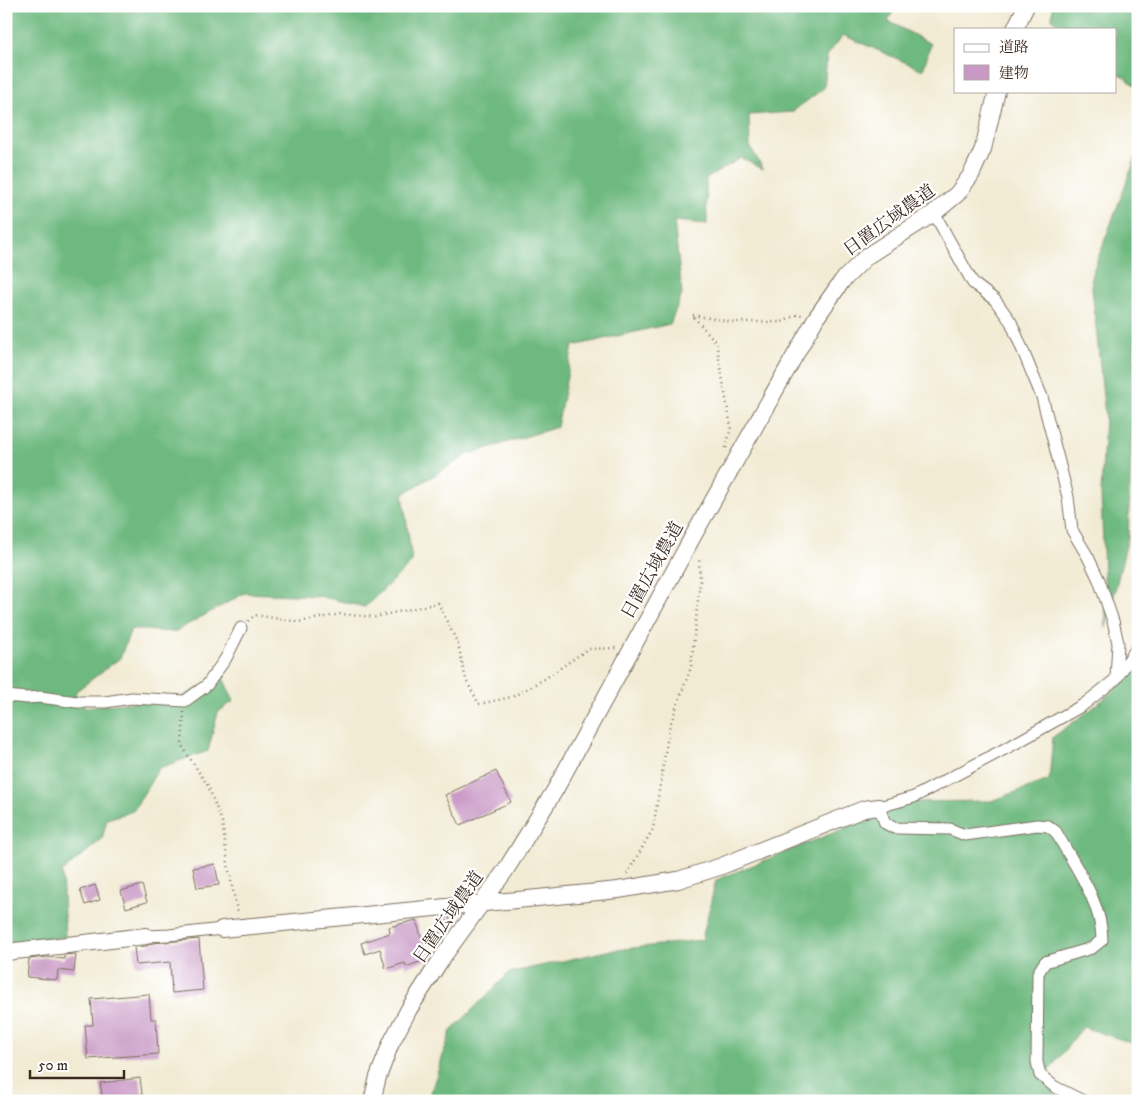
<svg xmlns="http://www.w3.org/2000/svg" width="1144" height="1107" viewBox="0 0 1144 1107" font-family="'IM FELL DW Pica','Noto Serif JP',serif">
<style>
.forest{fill:#6eb980;stroke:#54724f}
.building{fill:#c999c6}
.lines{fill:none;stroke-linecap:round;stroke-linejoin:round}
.street-casing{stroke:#7b6e5e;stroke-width:13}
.secondary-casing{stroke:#7b6e5e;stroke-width:18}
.path{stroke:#7b6e5e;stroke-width:2.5;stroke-dasharray:1 4;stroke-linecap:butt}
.street{stroke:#fff;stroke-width:11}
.secondary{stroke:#fff;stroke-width:16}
.labels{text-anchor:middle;stroke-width:4.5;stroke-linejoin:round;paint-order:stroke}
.street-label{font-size:18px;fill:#3b2a1e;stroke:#fff}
</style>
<rect width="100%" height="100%" fill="#fff"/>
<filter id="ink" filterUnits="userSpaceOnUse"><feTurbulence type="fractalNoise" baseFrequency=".02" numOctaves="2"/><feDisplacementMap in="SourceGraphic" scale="10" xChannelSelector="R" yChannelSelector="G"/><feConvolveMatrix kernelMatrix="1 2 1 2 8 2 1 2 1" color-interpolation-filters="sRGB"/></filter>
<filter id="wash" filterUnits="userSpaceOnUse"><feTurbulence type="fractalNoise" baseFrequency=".0096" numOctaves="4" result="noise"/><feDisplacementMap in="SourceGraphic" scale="20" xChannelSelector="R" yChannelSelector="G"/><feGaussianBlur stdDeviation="1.12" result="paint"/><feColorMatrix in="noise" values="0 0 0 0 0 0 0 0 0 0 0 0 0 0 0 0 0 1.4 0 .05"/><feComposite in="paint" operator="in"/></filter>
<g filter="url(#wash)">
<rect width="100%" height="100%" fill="#f2ebd4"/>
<path class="forest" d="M6,6h890l-8,15 43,23 -8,26 -80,-35 -16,21 -3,32 -32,24 -43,3 1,31 13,23 -22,-11 -35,21 1,45 -33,-3 8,73 -12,30 -97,22 -16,81 -88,27 -66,40 9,68 -47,45 -46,-11 -74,-3 -71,39 -43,-3 -11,29 -45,34 8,15 97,-9 42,-22 12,25 -16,11 -10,39 -49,17 -26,43 -26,8 -5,20 -40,33 3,65 -59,7z
M1053,6h85v82l-23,-18v-41h-50l-13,-10z
M1138,151v185l-3,4 -7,197 -22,91 -5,-135 4,-77 -14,-139z
M1138,658v387l-55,-18 -40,51 9,14 14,9h-638l23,-70 58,-58 98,-22 95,-11 14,-60 194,-78 81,-1 58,-21 4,-43c34,-25 63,-42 85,-79z"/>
<g id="blocks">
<path class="building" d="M496,771l15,31 -51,23 -15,-30z
M215,864l4,21 -22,3 -4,-20z
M95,885l5,15 -15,5 -5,-15z
M142,885l5,17 -21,6 -5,-17z
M450,917l-2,16 -10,-1 1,-14z
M416,920l12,39 -22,8 -1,-4 -19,6 -6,-20 -15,5 -4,-11 29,-10 -1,-6z
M199,939l4,51 -31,3 -2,-31 -34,3 -2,-18 13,-1 6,-3z
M76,954l-2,18 -16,-2 -1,10 -30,-3 2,-18 18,-2 17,2v-4z
M149,994l2,25h5l2,35 -70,5 -3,-34h8l-2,-26z
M140,1078l3,23h-40l-3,-18z"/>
</g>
</g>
<g filter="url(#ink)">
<use href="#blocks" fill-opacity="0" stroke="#7b6e5e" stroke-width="1"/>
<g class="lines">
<g class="street-casing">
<path id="street" d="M934,213l39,70 22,17 16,22 31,75 26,100 4,33 16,27 11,23 14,41 5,22 -2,35
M6,696l21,2 13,-1 37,5h28l27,-4 53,3 22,-16 19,-27 15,-30
M146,936l23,-1 53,-6
M1083,1101l-28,-14 -15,-12 -3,-13 1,-89 7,-11 47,-14 10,-8c0,-38 -28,-75 -46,-108l-8,-6 -11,-1 -72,10 -15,-6 -56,-1 -9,-5 -6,-16 35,-10 102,-54 67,-38 33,-26 22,-33"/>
</g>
<g class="secondary-casing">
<path id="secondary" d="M1015,29l11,-23
M222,929l396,-39 60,-10 41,-13 145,-58 15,-2
M6,952l140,-16
M372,1101l6,-24 13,-34 18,-34 33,-51 63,-87 50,-81 137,-252 124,-220 26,-37 25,-25 67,-43 23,-19 14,-19 12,-26 14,-58"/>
</g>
<path class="path" d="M1138,320l-3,13 3,28
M726,448l5,-21 -15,-85 -24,-27 40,7h50l16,-8 4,1
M248,621l7,-6 44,7 42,-8 34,3 63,-14 20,41 8,36 13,24 33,-7 34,-19 42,-29 29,-1
M184,712l-2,34 26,40 14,36 7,49 9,44
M627,874l26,-45 16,-101 22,-61 9,-86 -1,-24"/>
<use href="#street" class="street"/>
<use href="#secondary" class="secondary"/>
</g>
</g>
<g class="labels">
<g class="street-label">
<text transform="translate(889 220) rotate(-36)" y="6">日置広域農道</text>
<text transform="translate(652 570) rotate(-61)" y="6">日置広域農道</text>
<text transform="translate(448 917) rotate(-55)" y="6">日置広域農道</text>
</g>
</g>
<rect width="1144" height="1107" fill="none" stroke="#fff" stroke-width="25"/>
<rect x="954" y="28" width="162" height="65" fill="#ffffff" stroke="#b1aaa5"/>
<rect x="964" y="44" width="25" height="8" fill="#ffffff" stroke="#b1aaa5"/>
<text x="999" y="52" font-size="15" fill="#3b2a1e">道路</text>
<rect x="964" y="65" width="25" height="15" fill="#c999c6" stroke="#b1aaa5"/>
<text x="999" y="78" font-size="15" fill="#3b2a1e">建物</text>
<path d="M30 1070v8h94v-8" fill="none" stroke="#3b2a1e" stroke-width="2.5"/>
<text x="38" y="1070" font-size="15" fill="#3b2a1e" stroke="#ffffff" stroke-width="4" paint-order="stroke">50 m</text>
</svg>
